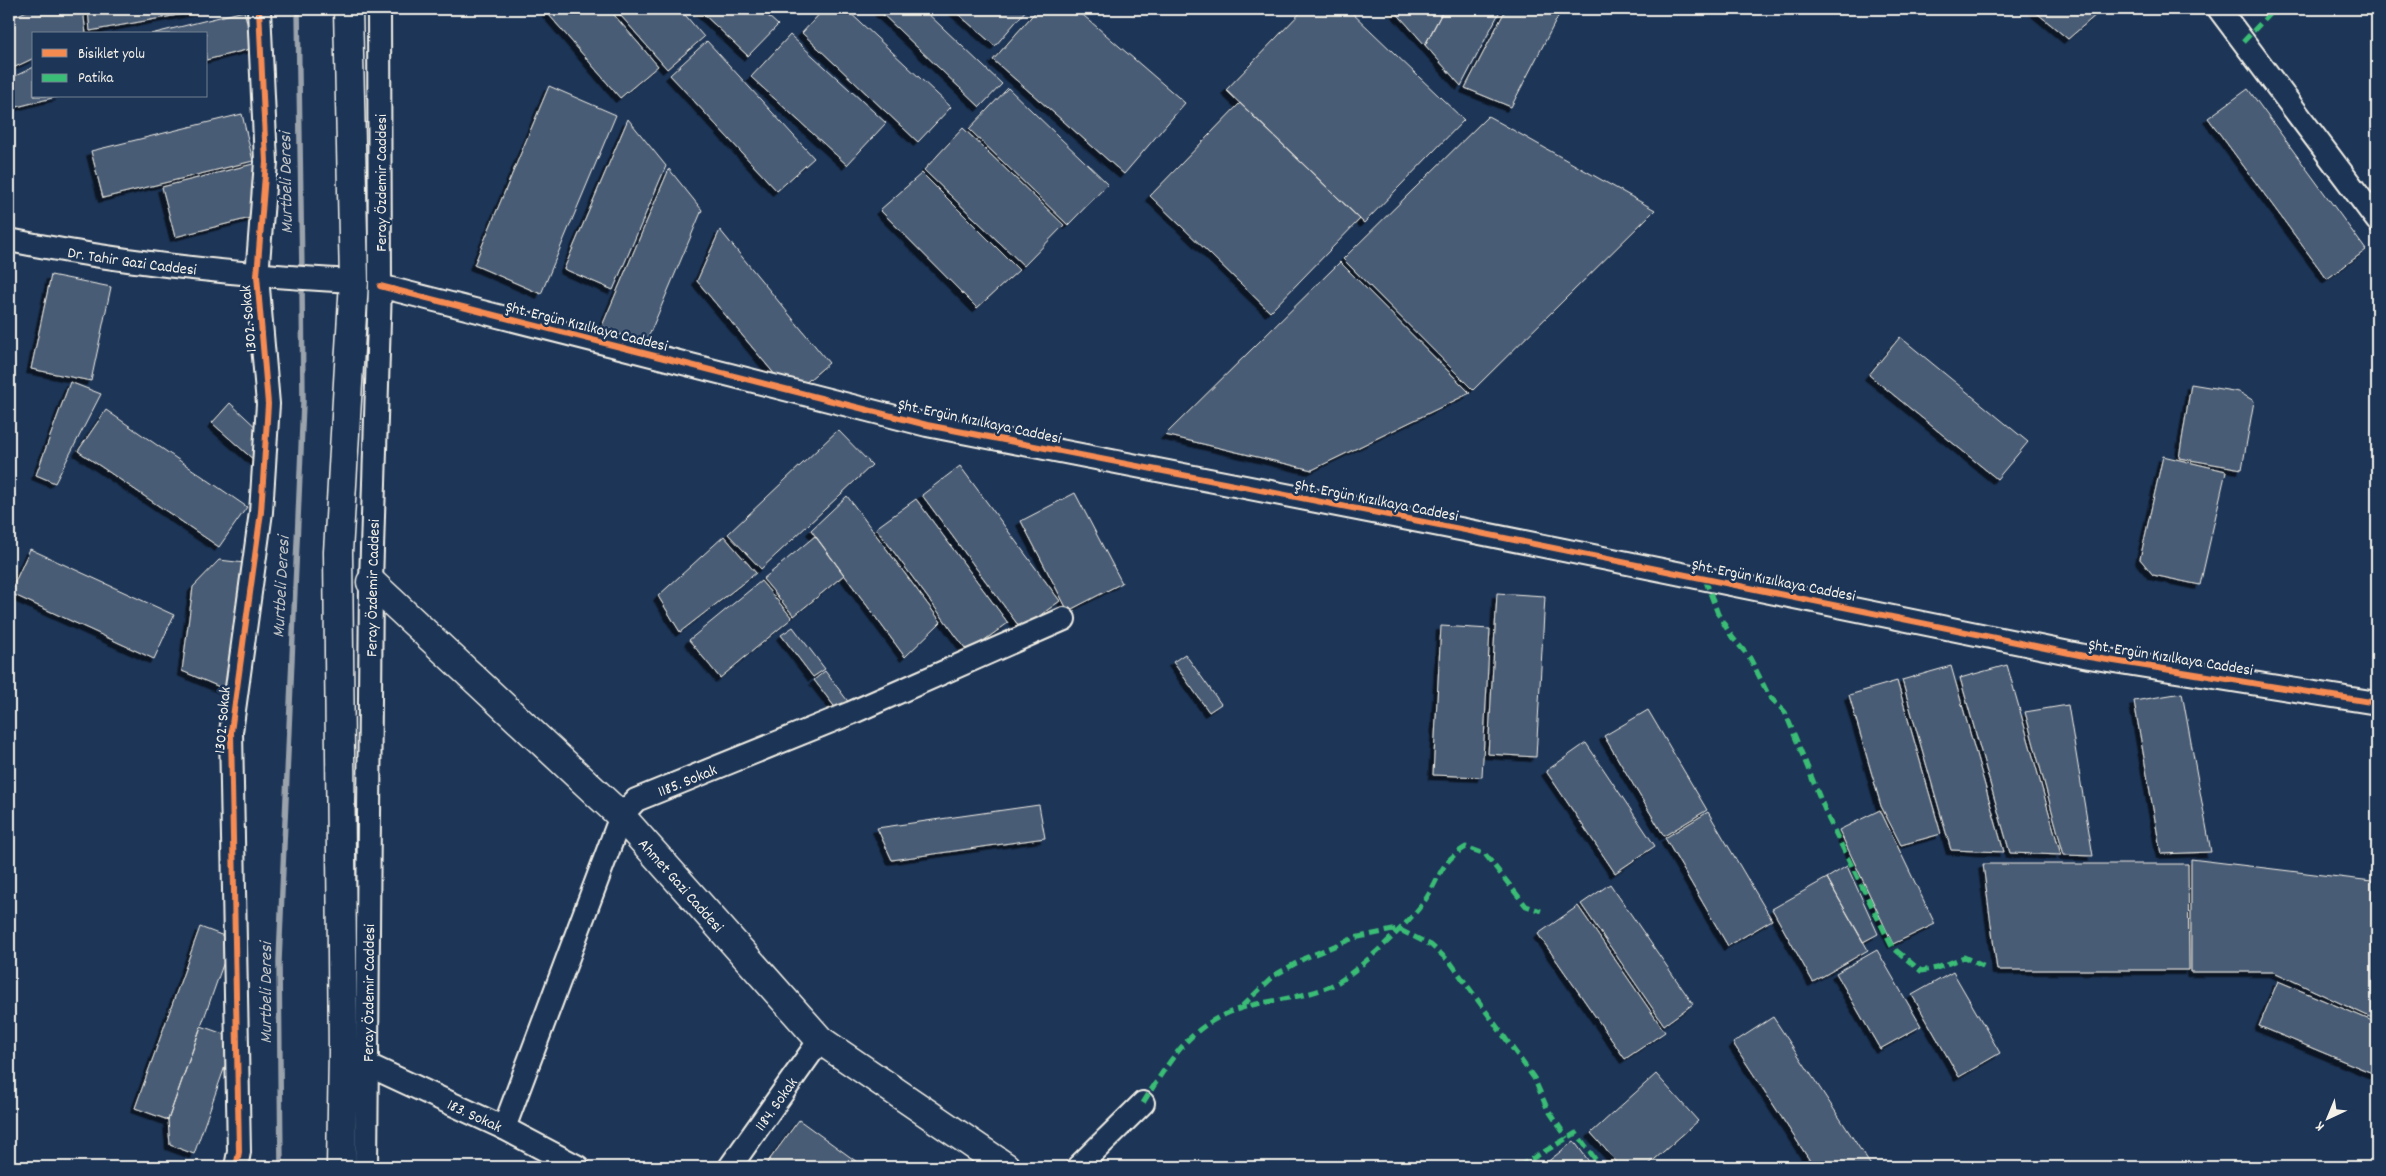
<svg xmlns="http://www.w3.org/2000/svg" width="2386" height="1176" viewBox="0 0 2386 1176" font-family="Dekko,sans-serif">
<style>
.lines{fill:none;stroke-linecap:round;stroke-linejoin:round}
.stream{stroke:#9aa2ab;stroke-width:5.5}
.building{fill:#485b74;stroke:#f4f1e8;filter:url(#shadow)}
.minor-casing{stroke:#f4f1e8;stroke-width:26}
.tertiary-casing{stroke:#f4f1e8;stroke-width:31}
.minor{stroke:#1d3557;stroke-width:22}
.tertiary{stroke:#1d3557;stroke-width:28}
.quiet{stroke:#3abd76;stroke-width:5;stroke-dasharray:10 5;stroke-linecap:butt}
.cycleway-casing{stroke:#1d3557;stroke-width:9}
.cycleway{stroke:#f68b52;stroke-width:6}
.labels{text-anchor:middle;stroke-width:5;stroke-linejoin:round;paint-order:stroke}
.street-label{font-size:16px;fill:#f4f1e8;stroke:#1d3557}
.water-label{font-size:18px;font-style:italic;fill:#c0c3c4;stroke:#1d3557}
</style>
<defs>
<filter id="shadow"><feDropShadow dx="-4.5" dy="4.5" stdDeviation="0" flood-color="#0009"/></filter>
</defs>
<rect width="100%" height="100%" fill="#1d3557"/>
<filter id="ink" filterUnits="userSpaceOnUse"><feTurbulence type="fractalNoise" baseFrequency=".02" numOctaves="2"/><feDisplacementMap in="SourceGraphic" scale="10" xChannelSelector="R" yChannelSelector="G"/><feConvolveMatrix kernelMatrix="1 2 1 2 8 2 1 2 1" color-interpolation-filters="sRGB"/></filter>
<g filter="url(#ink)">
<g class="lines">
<path class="stream" d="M298,9l4,265
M281,1167l-2,-206 24,-558 -1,-120"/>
</g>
<path class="building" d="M31,9h52l3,25h-52v24l-25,12v-51z
M88,9h123l-121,22z
M544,9h65l49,57 -38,32z
M615,9h65l24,28 -37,32z
M698,9h62l18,16 -30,31z
M824,9h22l105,98 -33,35 -116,-109z
M877,9h46l79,75 -22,23z
M952,9h75l-32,37z
M1038,9h38l109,94 -61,71 -131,-114z
M1304,9h44l116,111 -100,103 -138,-133z
M1393,9h51l-19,36z
M1444,9h57l-40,77 -36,-41z
M1506,9h56l-51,98 -46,-19z
M2032,9h58l7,5 -29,25z
M244,11l10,37 -48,12v-26h-55z
M790,35l96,88 -39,42 -96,-88z
M707,41l107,117 -37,33 -107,-116z
M34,67v29h26l-51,13v-30z
M549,86l67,29 -75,179 -67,-29z
M1008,88l100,96 -40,41 -99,-96z
M2248,89l118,161 -39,29 -119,-161z
M1240,103l120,116 -90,93 -120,-116z
M242,114l11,47 -150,37 -12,-47z
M1488,116l167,94 -182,180 -130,-131z
M628,119l38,47 -53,124 -49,-21z
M963,128l101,97 -40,41 -100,-96z
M261,162l-3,54 -83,21 -13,-50z
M669,169l33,41 -57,135 -43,-19z
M922,173l97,97 -42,38 -97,-98z
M720,230l109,133 -26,22 -22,-3 -84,-101z
M1340,262l130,131 -158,77 -147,-35z
M51,275l60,12 -20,94 -60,-12z
M1900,337l128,105 -31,37 -128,-104z
M70,382l31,12 -46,89 -19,-8z
M2191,384l48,8 15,9 -12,68 -63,-11z
M230,403l30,28 -5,30 -43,-38z
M106,410l141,97 -28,40 -141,-96z
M838,430l34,35 -111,104 -33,-35z
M2163,456l63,15 -26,114 -47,-10 -13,-16z
M960,466l100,135 -39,28 -99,-134z
M1075,493l47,90 -54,28 -47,-90z
M847,496l94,126 -36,35 -94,-127z
M916,499l92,124 -40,29 -92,-124z
M724,536l32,37 -76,59 -22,-36z
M815,536l29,39 -50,41 -31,-37z
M30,549l144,66 -20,44 -144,-66z
M219,560l26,3 -16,128 -47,-20 11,-84z
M761,581l31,37 -72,60 -31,-38z
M1497,593l48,3 -9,161 -48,-3z
M1441,626l49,3 -8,148 -49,-2z
M793,627l32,42 -12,8 -32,-42z
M1185,654l36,50 -12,8 -36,-50z
M2007,665l54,190 -51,-2 -50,-175z
M1951,666l53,186 -53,-2 -49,-170z
M825,671l25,33 -13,6 -23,-30z
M1897,681l44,153 -40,11 -20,-39 -32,-111z
M2182,693l29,159 -50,2 -27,-153z
M2068,705l25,151 -29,-1 -39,-143z
M1648,710l59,100 -43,26 -60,-100z
M1586,743l69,103 -40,27 -69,-102z
M1039,805l6,33 -153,22 -15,-32z
M1880,810l55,114 -42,20 -54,-114z
M1708,812l64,108 -44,26 -63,-108z
M2191,859l181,22v137l-98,-46h-83z
M1983,864h205l1,106h-192z
M1847,866l31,68 -15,8 -36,-64z
M1827,878l41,72 -55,32 -41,-73z
M1610,884l83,120 -29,21 -83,-121z
M1578,906l87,126 -40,27 -87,-125z
M200,927l32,12 -64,181 -33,-12z
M1877,950l44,76 -41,23 -44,-76z
M1953,972l47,81 -41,24 -47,-82z
M2278,981l99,42v52l-118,-49z
M1773,1017l99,150h-58l-81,-124z
M201,1026l34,12 -41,116 -24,-9 -2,-25z
M1656,1074l42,47 -52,46h-25l-30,-34z
M799,1120l65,47h-100z
M1574,1141l19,26h-52z"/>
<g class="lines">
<g class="minor-casing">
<g id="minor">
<path d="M2219,9l158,211"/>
<path id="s1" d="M9,240c114,23 229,35 345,41"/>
<path d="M380,286l547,139 538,105 624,127 288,46"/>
<path id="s2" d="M368,1065l136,63 74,39"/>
<path id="s3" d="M504,1128l117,-312 15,-16 215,-87 213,-94"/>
<path d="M236,1167l3,-15 -8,-420 30,-220 7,-108 -11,-128 9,-114 -7,-153"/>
<path id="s4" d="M366,1167l5,-585 9,-296 -1,-277"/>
<path id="s5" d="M730,1167l90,-127"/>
<path d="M1078,1167l65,-64"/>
</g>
</g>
<g class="tertiary-casing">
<g id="tertiary">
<path id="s6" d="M371,582l250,234 199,224 186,127"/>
<path d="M341,1167l2,-115 -5,-500 16,-271 -6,-272"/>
</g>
</g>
<use href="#minor" class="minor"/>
<use href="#tertiary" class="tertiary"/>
<path class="quiet" d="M2243,42l31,-33
M1705,579l13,35 14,23 18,21 19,38 16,16 44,108 63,127 29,24 16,-3 27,-11 21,10
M1242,1006l33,-31 30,-17 49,-20 44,-9 33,16 20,18 83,115 13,30 20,30
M1143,1103c35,-56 55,-89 124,-101 22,-4 54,-9 73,-21 23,-15 67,-56 83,-78 17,-23 15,-40 43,-56l19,7 41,52 15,5
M1518,1167l58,-34 25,34"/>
<g class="cycleway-casing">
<path id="cycleway" d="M380,286l547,139 538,105 624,127 288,46
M236,1167l3,-15 -8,-420 30,-220 7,-108 -11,-128 9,-114 -7,-153"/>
</g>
<use href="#cycleway" class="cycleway"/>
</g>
</g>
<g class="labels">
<g class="street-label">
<text transform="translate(380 183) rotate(-90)" y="6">Feray Özdemir Caddesi</text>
<text dy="6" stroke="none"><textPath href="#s1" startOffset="125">Dr. Tahir Gazi Caddesi</textPath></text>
<text transform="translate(247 319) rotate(-95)" y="6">1302. Sokak</text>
<text transform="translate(587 325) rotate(14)" y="6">Şht. Ergün Kızılkaya Caddesi</text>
<text transform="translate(980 420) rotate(12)" y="6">Şht. Ergün Kızılkaya Caddesi</text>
<text transform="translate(1377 499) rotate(11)" y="6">Şht. Ergün Kızılkaya Caddesi</text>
<text transform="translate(1774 579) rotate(11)" y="6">Şht. Ergün Kızılkaya Caddesi</text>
<text dy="6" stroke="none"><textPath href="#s4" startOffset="579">Feray Özdemir Caddesi</textPath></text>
<text transform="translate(2171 656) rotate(9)" y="6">Şht. Ergün Kızılkaya Caddesi</text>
<text transform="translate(221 720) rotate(-85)" y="6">1302. Sokak</text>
<text dy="6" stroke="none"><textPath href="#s3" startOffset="410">1185. Sokak</textPath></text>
<text dy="6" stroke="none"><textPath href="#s6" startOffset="434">Ahmet Gazi Caddesi</textPath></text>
<text dy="6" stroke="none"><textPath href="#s4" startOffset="174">Feray Özdemir Caddesi</textPath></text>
<text dy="6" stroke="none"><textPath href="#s5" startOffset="78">1184. Sokak</textPath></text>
<text dy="6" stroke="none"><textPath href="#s2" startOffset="118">183. Sokak</textPath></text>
</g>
<g class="water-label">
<text transform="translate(285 183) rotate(-91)" y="6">Murtbeli Deresi</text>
<text transform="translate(280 587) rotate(-87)" y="6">Murtbeli Deresi</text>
<text transform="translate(265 993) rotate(-90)" y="6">Murtbeli Deresi</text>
</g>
</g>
<rect width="2386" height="1176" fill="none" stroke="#1d3557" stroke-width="30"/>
<rect x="15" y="15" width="2356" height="1146" fill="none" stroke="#f4f1e8" stroke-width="2" filter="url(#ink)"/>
<rect x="32" y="32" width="175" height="65" fill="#1d3557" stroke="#738091"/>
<rect x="42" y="49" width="25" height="8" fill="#f68b52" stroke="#738091"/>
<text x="78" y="58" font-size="15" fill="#f4f1e8">Bisiklet yolu</text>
<rect x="42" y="74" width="25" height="8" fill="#3abd76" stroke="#738091"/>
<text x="78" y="82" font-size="15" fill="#f4f1e8">Patika</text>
<g transform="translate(2328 1118) rotate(224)" stroke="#1d3557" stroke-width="4" paint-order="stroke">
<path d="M0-4L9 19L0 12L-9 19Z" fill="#f4f1e8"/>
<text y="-8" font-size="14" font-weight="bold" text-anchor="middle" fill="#f4f1e8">K</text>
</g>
</svg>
